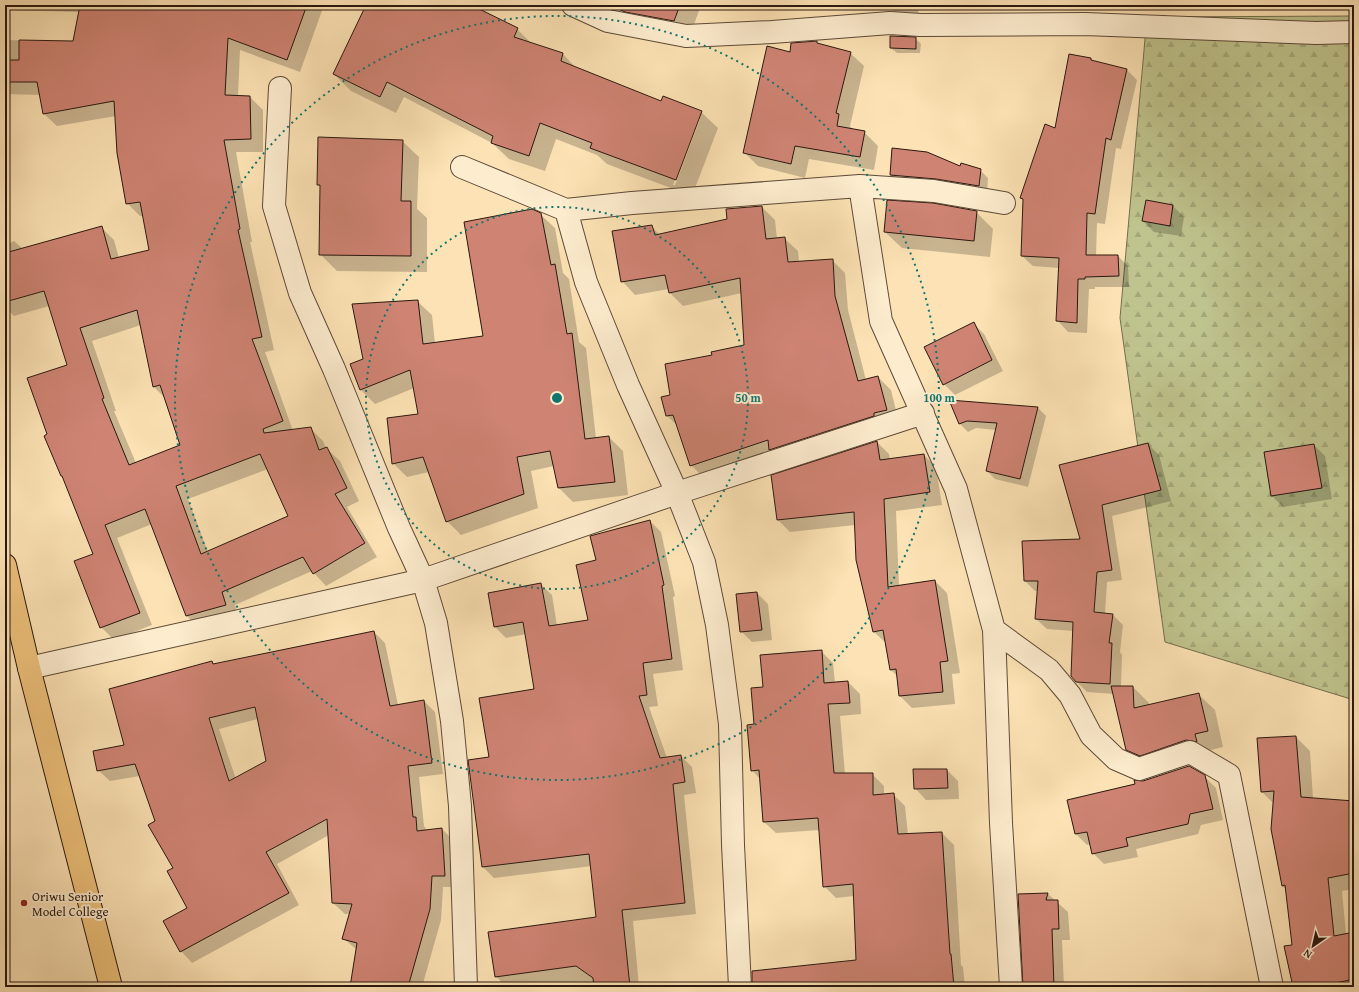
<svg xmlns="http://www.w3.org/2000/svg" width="1359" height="992" viewBox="0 0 1359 992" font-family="'Gentium Book Plus',serif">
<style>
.forest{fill:url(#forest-firs);stroke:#746e4e}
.shadow{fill:#0003;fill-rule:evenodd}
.building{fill:#ce8373;stroke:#2a180e;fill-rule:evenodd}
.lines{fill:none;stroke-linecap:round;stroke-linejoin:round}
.minor-casing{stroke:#5e4a38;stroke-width:24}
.major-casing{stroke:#2a180e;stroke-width:24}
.minor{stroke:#fdecce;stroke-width:22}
.major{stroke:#eec17a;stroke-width:22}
.ring{fill:none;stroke:#0f766e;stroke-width:2;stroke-dasharray:2 4}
.poi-dot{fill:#8f2418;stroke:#fdecce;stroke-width:1.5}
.labels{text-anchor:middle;stroke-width:4;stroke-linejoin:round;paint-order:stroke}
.poi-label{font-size:13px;fill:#2a180e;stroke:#fdecce;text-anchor:start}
.centre{fill:#0f766e;stroke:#fdecce;stroke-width:2}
.ring-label{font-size:12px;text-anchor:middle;font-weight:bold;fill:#0f766e;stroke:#fdecce;stroke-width:4;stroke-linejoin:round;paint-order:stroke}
</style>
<defs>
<pattern id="forest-firs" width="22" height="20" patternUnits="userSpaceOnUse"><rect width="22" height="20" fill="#bfc38d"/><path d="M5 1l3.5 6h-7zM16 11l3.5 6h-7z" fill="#a4a778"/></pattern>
</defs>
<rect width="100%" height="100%" fill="#fce2b4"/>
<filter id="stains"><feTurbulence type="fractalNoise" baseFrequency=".005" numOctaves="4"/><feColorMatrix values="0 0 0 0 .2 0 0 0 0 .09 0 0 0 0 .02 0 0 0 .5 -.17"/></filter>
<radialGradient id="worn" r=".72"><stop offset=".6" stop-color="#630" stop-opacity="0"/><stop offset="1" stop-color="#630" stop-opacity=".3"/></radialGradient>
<path class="forest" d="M1354,16v684l-189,-58 -45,-324 27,-301z"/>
<path class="shadow" d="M5,5h319l-24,67 -60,-22 -2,46 12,1 13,13v42h-27l16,90h-2l24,108 -9,2 28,79 17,-3 13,13 3,7 14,13 19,40 -12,6 30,50 -51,29 -14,-15 -77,34 3,12 -39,11 -12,-12 -35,-92 -35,14 35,87 -38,15 -13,-13 -7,-73 -29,-75 -3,-3 -14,-41 20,-70 -19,-59 -35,10 -9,-9v-107l4,43 5,-2 9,8 78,-22 13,13 5,18 31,-7 -6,-35h-4l-13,-13 -11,-87 -59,10 -13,-12 -4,-19 -35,-1v-54l69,2 6,-30 -75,-2zM141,325l13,62 11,11 16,48 -45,17 -22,-52h2l-24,-70zM268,469l22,47 -82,36 -20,-53z
M368,5h101l48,24 15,15 31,10 14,15 85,34 39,9 17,16 -26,68 -85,-32 -10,-9 -41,-16 -11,32 -36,-12 -17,-16 -88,-46 -8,16 -45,-22 -17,-17zM698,119h2l-25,66h-2z
M643,5h58l-11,31 -34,-6 -16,-16z
M892,5h26l1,17 -16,-1 -11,-11z
M915,38l6,6 -1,9h-23l-6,-5z
M816,42l3,3 31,8 14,13 -14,60 3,4 11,2 14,14 -4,24 -65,-11 -4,19 -47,-12 -14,-14 47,-99z
M1091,59l3,3 33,8 10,10 -16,69 -5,-1 -11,76 -8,-1 -1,33h22l10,10 1,21h-34v2h-6l-2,44 -19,-1 -10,-11 2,-53 -27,-2 -11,-10 2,-55 -3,-3z
M402,141l17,16 -2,52 10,9v54l-90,-1 -17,-17 1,-67 -3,-2z
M893,149l68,19 19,2 8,8 -1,15 -89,-10 -7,-8z
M1146,201l27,5 11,11 -3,19 -27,-4 -11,-11z
M762,207l13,13 2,19 7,-1 14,13 1,11 33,-2 13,13 3,37 18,70 12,-3 13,13 8,33 -195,55 -13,-13 -13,-39 -11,-10 -5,-19 9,-2 42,-39 32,-11 -3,-52 -59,13 -13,-13 -1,-4 -34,6 -13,-14 29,-55 9,9 68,-15z
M976,212l17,17 -3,28 -88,-9 -17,-16z
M540,214l15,14 8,45 6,6 10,63 7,6 10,91 13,-2 14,14 5,44 -55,7 -14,-14 -5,-22 -23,5 7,37 -77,27 -14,-14 -18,-49 -22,5 -14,-14 26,-49 -5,-26 -39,16 -14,-14 4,-30 52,-59 15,14 3,29 49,-7z
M973,323l11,11 19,37 -48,24 -11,-11z
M951,401l87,7 8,8 -18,71 -33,-8 -8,-8 9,-41 -20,-2 -8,4 -8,-8z
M877,442l12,12 1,6 34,-5 12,12 6,38 -46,6 3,75 36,-5 12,12 13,80 -8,1 3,30 -43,4 -12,-12 -2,-19 -7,-7 -4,-26 -13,-12 -17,-72 -2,-35 -65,7 -12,-12 -5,-44z
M1148,444l11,11 12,46 -59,15 10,64 -15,2 -2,32 8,1 10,10 -3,27 2,3 -1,32h12l16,16v3l49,-12 17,16 8,37 -12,3 1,7 -68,9 -17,-17 -13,-55 -27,-2 -11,-11 -2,-50 -27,-2 -11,-10 2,-28h-3l-10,-10 56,-41 -21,-74z
M1314,445l11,11 7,43 -49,8 -11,-11 -7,-43z
M650,521l11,11 14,64 -2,1 10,73 -30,4 5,32 -9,1 18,51 14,-2 11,11 4,26 -12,2 12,119 -63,7 6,66h-138l-1,-7 -4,-3 -6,-44 107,-15 -5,-52 -98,12 -11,-11 7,-109 45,-69 -9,-55 -20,4 -11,-11 45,-43 12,11 5,31 32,-5 9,-60z
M757,593l11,11 4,36 -20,2 -11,-11z
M374,632l11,11 13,62 26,-4 11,11 8,62 -24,3 5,49 3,5 15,-2 11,11 2,47h-12l-2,33 -19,67h-71l6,-37 -14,-12 7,-24h-5l-12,-11 -4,-68 -52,29 22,41 -107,58 -11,-12 8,-43 -49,-132 -30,5 -12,-11 114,-108 3,3zM258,719l9,43 -31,17 -17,-50z
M821,651l12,12 2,20 13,-1 12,12 1,20 -21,2 5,58h27l12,12v9l9,-1 12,12 3,29 34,-2 12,12 7,120 2,2 2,20h-204l96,-26 -3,-65 -18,2 -12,-12 -4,-56 -44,3 -12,-11 -4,-43 -8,-9 3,-45 9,-37z
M1296,737l14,14 3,48 41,3v87l-12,2 4,43 8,-1v54h-61l-8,-40 8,-1 -6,-56 -5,-4 -8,-82 -12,-12 -4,-53z
M1354,740v8l-3,-7z
M947,770l11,11 1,18 -33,1 -11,-12z
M1204,776l12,12 7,32 -22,5 -3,9 -62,15 2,8 -34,7 -11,-11 -2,-9 -4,1 -11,-11 -8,-34 75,-18z
M1048,894l20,18 2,28h-8l2,47h-40l-5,-92z"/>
<path class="building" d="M80,5h227l-20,55 -59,-22 -3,57 25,1 1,43 -27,1 16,89 -2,1 24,107 -10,2 31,82 -20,8 1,4 47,-6 8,23 8,-3 20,41 -12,6 30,49 -52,31 -10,-17 -81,35 4,13 -40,11 -41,-107 -40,16 35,88 -40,15 -26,-67 19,-7 -31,-78h-1l-17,-40 3,-2 -20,-56 40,-13 -23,-74 -39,11v-49l97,-27 9,33 38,-9 -9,-48 -14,2 -9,-51 -3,-52 -71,13 -6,-32h-32v-22h14v-20l54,1zM137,310l16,77 7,-2 20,60 -51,20 -27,-66 2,-1 -24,-70zM260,454l28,62 -87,38 -25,-68z
M366,5h105l47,23 -4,9 49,16 -2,8 100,40 2,-5 39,15 -26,69 -86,-32 2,-5 -52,-20 -11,33 -38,-13 2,-7 -106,-54 -7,15 -47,-23z
M614,5h66l-6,16 -49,-9 -11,-5z
M890,36l26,1v12l-26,-1z
M817,41v2l34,9 -15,61 3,1 -2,12 28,5 -5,26 -65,-11 -4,18 -48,-11 24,-107 23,6 1,-9z
M1069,54l22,4v2l36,9 -16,71 -5,-2 -11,76 -8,-1 -1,42h32l1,21 -34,1v2h-7l-1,44 -21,-2 3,-63 -38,-2 2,-57 -3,-1 25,-74 10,4z
M318,137l85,3 -2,61h10v55l-92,-1 1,-70h-3z
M892,148l35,4 33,14 1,-3 20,6 -2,17 -43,-7 -46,-4z
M887,200l46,3 44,8 -3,30 -90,-9z
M1146,200l27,5 -3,21 -28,-5z
M762,206l4,33 19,-2 3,25 45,-3 2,37 23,85 20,-5 9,34 -13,3v3l-105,34 -1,-10 -78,26 -17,-51 -7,1 -5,-19 9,-2 -5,-31 47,-9 -1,-3 33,-7 -4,-67 -71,15 -4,-18 -44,7 -9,-51 40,-6 3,10 72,-16 -1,-10z
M532,209l9,4 10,52 4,-1 12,70 5,-1 13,106 24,-3 6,46 -57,6 -8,-37 -33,6 7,37 -78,28 -23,-65 -31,7 -5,-46 31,-4 -8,-44 -50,20 -10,-26 13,-5 -11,-55 66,-4 5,44 60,-8 -19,-114z
M974,322l18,38 -49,25 -19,-38z
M949,400l89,7 -18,72 -34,-8 11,-48 -30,-2 -8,3z
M877,441l3,19 44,-6 6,38 -46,7 4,88 47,-7 13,81 -8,1 3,30 -44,4 -3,-27 -6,1 -7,-40 -10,2 -17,-72 -2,-48 -77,8 -6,-45z
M1148,443l13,47 -59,15 10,65 -15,2 -3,40 19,2 -4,29h3l-2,41 -34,-2 -5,-6 2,-54 -38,-3 3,-38h-14l-2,-40 58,-2 -21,-74z
M1314,444l8,44 -51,8 -7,-44z
M650,520l14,65 -2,1 10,73 -29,4 4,32 -8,1 21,62 21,-3 4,27 -12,2 12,119 -63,7 8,77h-36l-1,-9 -17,-12 -81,11 -7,-45 108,-15 -7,-63 -107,13 -14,-107 21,-3 -10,-59 55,-9 -11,-67 -29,5 -6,-34 53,-10 8,43 39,-6 -12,-55 20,-5 -6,-24z
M757,592l5,38 -22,2 -4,-38z
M374,631l16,75 34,-6 8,63 -24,3 5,51h3l1,14 25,-3 3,48h-13l-2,33 -22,78h-58l7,-44 -15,-4 10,-35 -20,-1 -5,-84 -61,33 23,41 -109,59 -17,-31 24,-13 -20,-37 6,-3 -25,-43 7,-4 -20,-57 -38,7 -4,-20 31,-6 -15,-56 103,-28 1,3zM255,707l11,54 -37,20 -20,-63z
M822,650l2,33 24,-2 2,22 -22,1 6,69h39v22l21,-2 4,41 44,-2 8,122h1l3,33h-202v-16l104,-11 -3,-76 -30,3 -5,-69 -55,4 -4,-52 -8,1 -4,-46 7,-1 -3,-36 12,-1 -3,-32z
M1111,686h22l1,22 65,-15 9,38 -13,3 2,8 -11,-2 -46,16 -14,-6z
M1296,736l5,61 53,4v72l-26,5 6,58 20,-4v47l-37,8h-24l-9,-41 8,-1 -7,-60 -3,1 -11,-57 3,-38 -13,1 -4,-54z
M1189,766l16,9 8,34 -23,5 -2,10 -62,14 2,8 -36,8 -5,-22 -12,2 -8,-34 68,-16 -1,-4 9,1z
M913,769h34l1,19 -34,1z
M1048,893l-2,7h12l1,29h-7l2,58h-31l-5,-93z"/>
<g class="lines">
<g class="minor-casing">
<path id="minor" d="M573,5l35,16 78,15 86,-4 118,-9 30,2 165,-1 231,9 38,-1
M280,88l-6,118 26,87 34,76 65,159 24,52 13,43 16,98 8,85 6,181
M462,167l104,43 66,-7 228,-17 21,135 75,168 38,141 7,193 10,164
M860,186l74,5 70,12
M566,210l20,72 42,103 49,108 27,69 13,63 13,99 3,121 7,142
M994,630l55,40 21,25 21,40 25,24 23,10 51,-17 39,23 43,212
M29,668l394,-88 254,-87 246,-80"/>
</g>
<g class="major-casing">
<path id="major" d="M5,565l24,103 82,319"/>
</g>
<use href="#minor" class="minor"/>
<use href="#major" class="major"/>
</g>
<g class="ring">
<circle cx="557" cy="398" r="191"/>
<circle cx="557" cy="398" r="382"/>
</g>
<circle class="poi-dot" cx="24" cy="903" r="4"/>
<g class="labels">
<g class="poi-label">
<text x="32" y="901">Oriwu Senior<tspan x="32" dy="15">Model College</tspan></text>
</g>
</g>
<circle cx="557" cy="398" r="6" class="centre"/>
<g class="ring-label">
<text x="748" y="402">50 m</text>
<text x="939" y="402">100 m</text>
</g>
<rect width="1359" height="992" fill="none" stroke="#fce2b4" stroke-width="20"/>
<rect x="6" y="6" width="1347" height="980" fill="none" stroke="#2a180e" stroke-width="2"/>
<rect x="10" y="10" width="1339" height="972" fill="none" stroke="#2a180e"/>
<g transform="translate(1313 946) rotate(214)" stroke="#fdecce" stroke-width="3" paint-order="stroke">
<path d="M0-3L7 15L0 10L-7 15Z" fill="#2a180e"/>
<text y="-6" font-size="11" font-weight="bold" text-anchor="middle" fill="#2a180e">N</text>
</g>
<rect width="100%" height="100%" filter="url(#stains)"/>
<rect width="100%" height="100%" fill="url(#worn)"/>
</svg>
